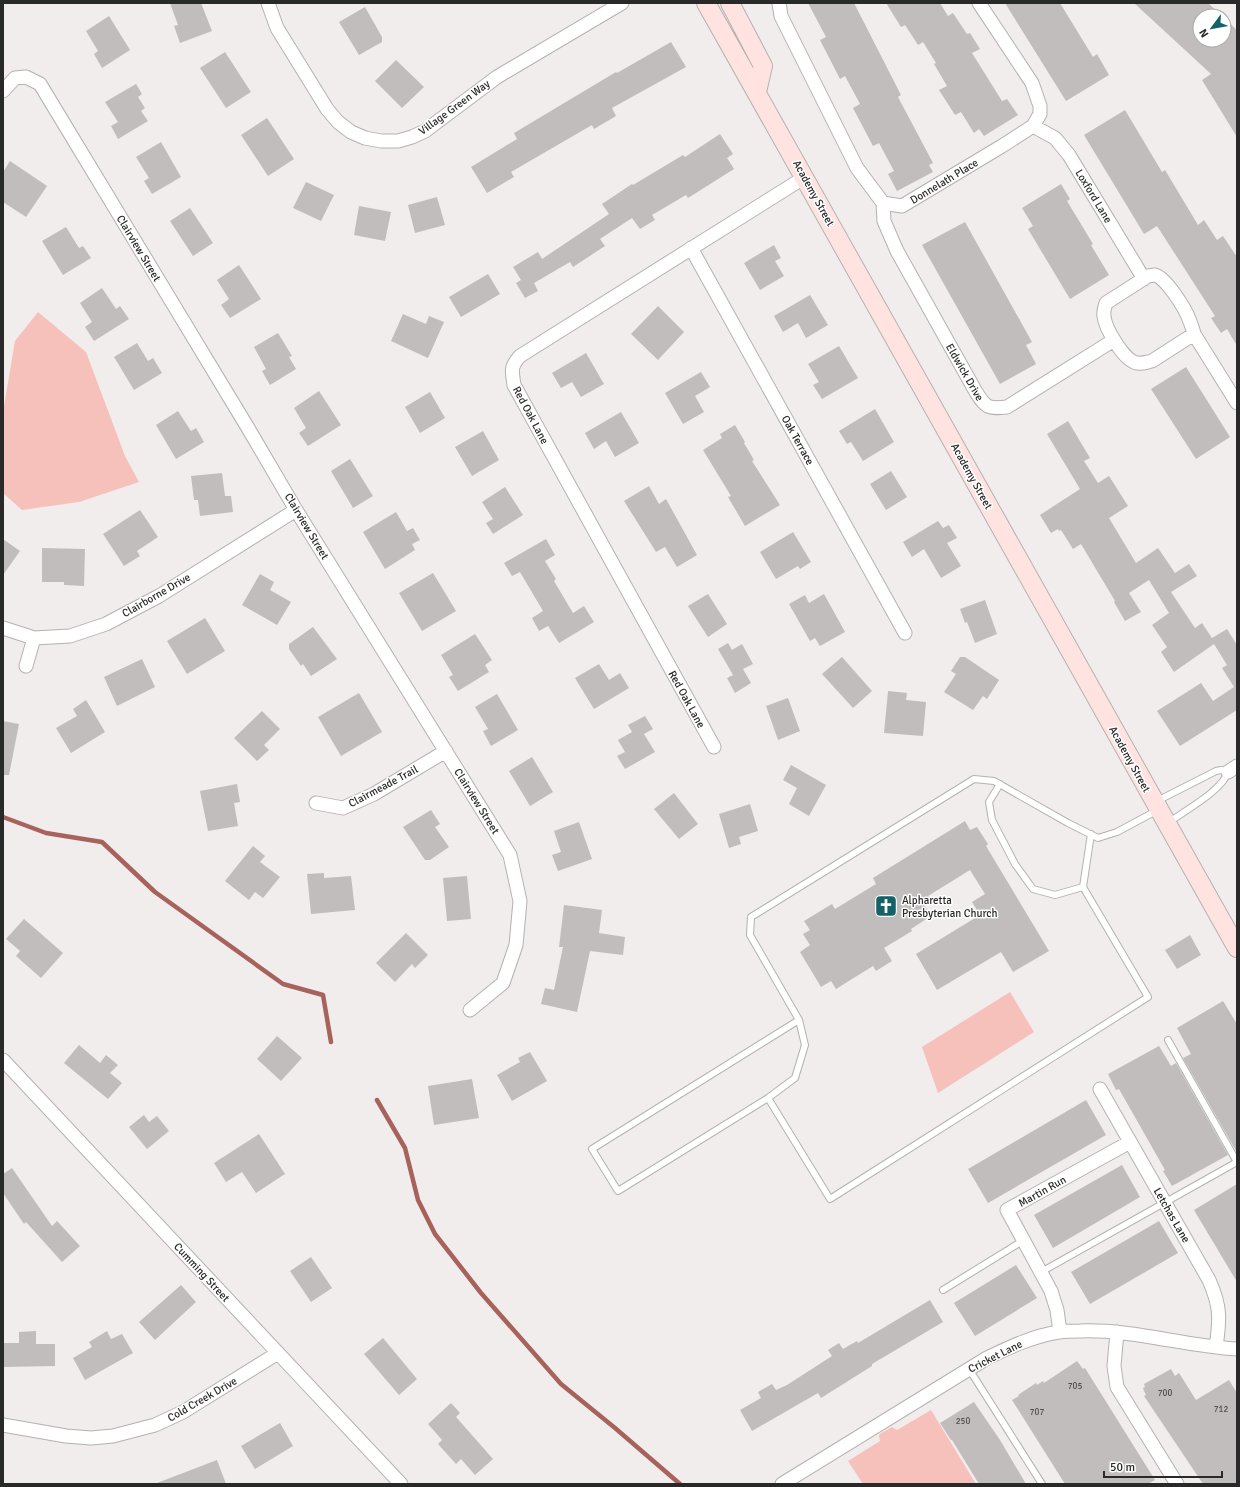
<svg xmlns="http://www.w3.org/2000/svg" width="1240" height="1487" viewBox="0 0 1240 1487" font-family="Signika,sans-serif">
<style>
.green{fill:#f6c1bb}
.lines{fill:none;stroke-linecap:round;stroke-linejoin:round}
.stream{stroke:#a7625c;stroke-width:4.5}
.building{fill:#c1bdbd}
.lane-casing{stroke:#b5b1b0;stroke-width:8}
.street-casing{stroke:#b5b1b0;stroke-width:15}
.secondary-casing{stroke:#b5b1b0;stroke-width:20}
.lane{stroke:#fff;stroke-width:6}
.street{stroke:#fff;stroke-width:13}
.secondary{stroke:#fee3e1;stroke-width:18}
.labels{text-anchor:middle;stroke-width:3;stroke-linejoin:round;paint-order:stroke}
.number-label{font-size:9px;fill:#504e4e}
.street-label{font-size:11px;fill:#2a2929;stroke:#fff}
.poi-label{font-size:11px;fill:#2a2929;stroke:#fff;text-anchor:start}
</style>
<rect width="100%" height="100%" fill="#f1eded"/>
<path class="green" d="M38,312l48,40 39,104 14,26 -60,20 -57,8 -19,-17v-81l12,-71z
M1010,992l24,40 -96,61 -16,-46z
M931,1410l45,74h-113l-15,-23 32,-20 -1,-5 1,-2 12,-7 5,3z"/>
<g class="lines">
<path class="stream" d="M3,817l43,16 56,9 53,50 128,92 40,11 8,47
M377,1100l28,48 13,52 17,34 46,59 80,91 54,44 65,56"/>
</g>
<path class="building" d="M170,3h31l11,28 -32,12 -6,-17 4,-1z
M808,3h46l47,92 -3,2 35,66 -4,2 4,7 -36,19 -9,-17 6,-3 -15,-28 -6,3 -20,-38 7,-4 -15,-28 -5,3 -20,-39 6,-3z
M886,3h54l8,13 5,-3 14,21 3,-1 10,16 -8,4 30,48 5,-2 11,16 -34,21 -5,-7 -5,4 -13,-21 -6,3 -16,-25 8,-4 -13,-22 2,-1 -13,-21 -5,3 -13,-20 -4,2z
M1005,3h55l33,54 4,-3 12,21 -43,26z
M1134,3h74l14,13h-22v24h24v-22l13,12v107l-35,-57 9,-6z
M365,7l17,30v5l-23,13 -20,-33z
M109,16l21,34 -28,18 -8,-14 4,-3 -12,-20z
M671,42l15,25 -74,41 4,8 -22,13 -2,-4 -81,47 3,5 -27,16 -16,-26 46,-28 -3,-6 102,-61 1,1z
M225,52l26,40 -25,16 -26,-40z
M396,60l28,27 -22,21 -27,-27z
M136,84l6,10 -4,3 7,11 -4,3 7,10 -30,18 -7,-13 7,-4 -13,-20z
M1125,110l37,62 3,-2 33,55 6,-5 13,20 6,-4 14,21v89l-10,-17 -6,4 -10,-15 4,-2 -58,-90 -13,8 -60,-99z
M267,118l27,41 -26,17 -27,-41z
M720,134l13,20 -6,4 7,11 -46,29 -2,-3 -34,20 3,5 -15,9 -8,-11 -32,21 5,7 -32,21 -3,-5 -36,21 4,8 -13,7 -9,-15 5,-3 -8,-13 25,-15 4,7 67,-45 -7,-10 30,-20 1,1 50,-30 2,2z
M161,142l20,35 -29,17 -8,-13 5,-3 -13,-21z
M10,161l37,25 -21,31 -23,-15v-30z
M306,182l28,13 -13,26 -28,-13z
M1061,184l9,15 -3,2 26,43 -2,1 18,30 -39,24 -42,-70 5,-3 -11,-18z
M437,197l8,28 -30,8 -7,-28z
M359,206l32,6 -6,29 -31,-6z
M190,208l23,35 -20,13 -23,-35z
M965,222l67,120 -6,3 10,19 -36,20 -78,-139z
M66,227l13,21 4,-2 8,12 -28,17 -21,-34z
M774,245l7,13 -6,3 9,15 -24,14 -16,-27z
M239,265l22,34 -31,19 -9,-13 8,-6 -12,-19z
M488,274l12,20 -39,23 -12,-20z
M102,288l14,21 4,-3 9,13 -35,22 -9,-14 7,-5 -12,-19z
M810,295l18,30 -22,13 -8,-15 -15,9 -9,-16z
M658,306l26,26 -26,28 -27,-26z
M403,314l23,10 3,-8 15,6 -16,36 -37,-17z
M278,333l14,23 -3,1 7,12 -26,16 -8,-14 4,-2 -12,-22z
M137,343l11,18 5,-3 9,15 -28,17 -20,-33z
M839,346l19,32 -36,21 -9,-14 6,-3 -11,-18z
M586,353l18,31 -23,13 -9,-15 -11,6 -9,-15z
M1186,367l44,70 -34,22 -45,-70z
M701,372l9,15 -15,9 9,16 -21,12 -18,-31z
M319,391l22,34 -33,21 -9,-13 7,-5 -12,-20z
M430,392l15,26 -25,15 -15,-26z
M875,409l19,33 -31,19 -12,-19 -4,2 -8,-13z
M178,411l13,20 5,-3 8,14 -28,17 -20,-34z
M621,412l18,31 -24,14 -9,-16 -12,8 -9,-16z
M1068,421l22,37 -6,3 14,22 11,-7 19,30 -19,12 27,45 22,-15 17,25 14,-9 8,12 -26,16 24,36 7,-5 10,15 15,-9 10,16v65l-57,36 -23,-35 44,-28 12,18 21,-14 -12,-19 5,-3 -13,-21 -40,28 -13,-20 6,-5 -15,-22 17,-12 -20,-33 -20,13 12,19 -16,9 -11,-19 1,-1 -34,-57 -8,5 -12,-19 -2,1 -1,-2 -7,4 -11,-18 40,-26 -33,-55z
M735,425l10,17 -1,1 10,17 -2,1 28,44 -35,21 -17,-29 3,-1 -28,-46 19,-12 -2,-4z
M483,431l16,29 -27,16 -17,-29z
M350,459l23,37 -20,12 -22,-37z
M891,471l16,26 -21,13 -16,-26z
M222,473l3,23h6l2,16 -33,4 -2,-16h-4l-3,-24z
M649,486l10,18 7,-5 31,56 -20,12 -12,-20 -9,5 -32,-51z
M505,487l18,28 -30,19 -7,-11 7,-4 -11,-17z
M140,510l18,27 -21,14 3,5 -16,10 -21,-32z
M396,512l11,19 6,-3 7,12 -8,4 3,6 -30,19 -22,-37z
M938,521l5,7 6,-3 8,13 -10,5 14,23 -20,12 -17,-29 -12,8 -9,-15z
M793,532l18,30 -11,7 -2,-3 -22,13 -16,-27z
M3,539l17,12 -17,24z
M546,539l9,16 -10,6 11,18 -2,2 19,32 11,-7 10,16 -35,21 -11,-17 -9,5 -7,-13 11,-7 -23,-39 -8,4 -8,-13z
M42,548l43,1 -1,37 -20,-1v-3h-22z
M433,573l23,38 -34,20 -23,-38z
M260,574l14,8 -4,8 21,12 -14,23 -35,-20z
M708,594l19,30 -19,13 -20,-31z
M824,594l21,38 -25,14 -5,-8 -5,3 -21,-37 16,-9 4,8z
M985,600l12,34 -22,9 -8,-21 -2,1 -5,-14z
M205,618l20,33 -38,23 -20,-33z
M313,627l24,32 -26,17 -8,-12 -2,2 -12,-17v-5z
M475,634l17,26 -7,5 4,7 -31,19 -9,-14 4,-2 -12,-20z
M728,643l4,7 10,-6 11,20 -10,5 8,14 -16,10 -8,-15 6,-3 -15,-26z
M842,657l30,34 -19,17 -31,-34z
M960,657h5l34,23 -12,19 -4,-3 -10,14 -29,-18 12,-18 -5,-3z
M142,659l13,28 -38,19 -13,-29z
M599,664l10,16 11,-7 9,15 -35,21 -19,-31z
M888,691l19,2 -1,7 20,2 -3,34 -39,-3z
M359,693l23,39 -41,24 -23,-39z
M497,694l21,36 -27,16 -8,-15 5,-2 -13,-22z
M788,698l12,33 -22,9 -12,-34z
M86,700l19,32 -34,21 -15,-25 21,-12 -4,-7z
M262,711l18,18 -16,16 5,5 -12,11 -23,-23z
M645,716l8,13 -9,5 11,18 -30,17 -8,-13 8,-4 -7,-12 14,-8 -4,-7z
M3,721l16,3 -10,51h-6z
M532,757l21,35 -23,14 -21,-35z
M791,765l35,20 -17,31 -20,-12 8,-16 -14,-8z
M237,784l3,18 -6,1 4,23 -30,5 -8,-40z
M674,793l24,31 -19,15 -25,-30z
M750,804l8,27 -19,6 2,7 -12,4 -10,-34z
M431,810l9,14 -5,3 14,20 -19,13h-5l-22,-33z
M965,821l5,9 7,-3 11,17 -2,2 63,105 -36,21 -12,-20 -64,38 -21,-36 64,-39 -8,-13 13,-8 -15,-24 -42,26 2,2 -7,5 8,13 -20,13 1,2 -28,17 8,13 -16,10 -3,-5 -37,23 -5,-8 -10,6 -21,-35 10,-7 -7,-11 7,-4 -6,-9 28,-17 3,5 41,-25 -3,-6z
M579,822l13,37 -34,12 -6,-16 9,-3 -7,-21z
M253,846l12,10 -5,6 20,15 -17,21 -8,-6 -6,8 -24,-19z
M324,873v5l27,-2 4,34 -44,4 -4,-40z
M467,876l4,43 -24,2 -4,-43z
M564,905l38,5 -3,23 26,4 -2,18 -33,-4 -13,61 -36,-8 4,-16 9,2 9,-43h-4z
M24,919l39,34 -22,25 -25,-22 4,-5 -14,-12z
M406,933l22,22 -13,13 -3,-4 -17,18 -19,-19z
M1190,935l11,20 -24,14 -12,-19z
M1223,1001l14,23v126l-1,1 -53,-93 8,-4 -14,-26z
M277,1036l25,22 -21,23 -24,-22z
M79,1045l21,18 6,-8 12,10 -8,8 12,10 -14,16 -44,-36z
M1159,1046l12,20 5,-3 52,92 -56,31 -9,-15 2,-1 -46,-81 -3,1 -8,-16z
M530,1052l17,29 -35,20 -15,-26 23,-13 -2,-4z
M472,1079l7,39 -45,7 -6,-39z
M1086,1100l20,35 -118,68 -20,-34z
M144,1115l5,7 8,-6 12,15 -22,18 -18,-22z
M259,1134l26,40 -29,19 -14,-21 -16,10 -12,-19z
M1122,1165l18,32 -87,51 -19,-33z
M12,1168l40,58 5,-5 23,25 -18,16 -36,-40 -2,2 -21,-31v-19z
M1237,1184v98l-43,-72z
M1159,1221l19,32 -88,51 -19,-32z
M311,1257l21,31 -21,14 -21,-31z
M1016,1265l21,33 -62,38 -21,-33z
M181,1285l15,17 -41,38 -16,-18z
M930,1300l13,22 -71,42v2l-51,32 -3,-5 -66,38 -12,-21 21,-12 -3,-6 14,-8 4,6 11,-5 45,-29 -4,-6 11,-7 4,6 14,-8 1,2z
M36,1331v13h19v22l-52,1v-24h16v-11z
M107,1331l4,8 11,-5 11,19 -48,27 -12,-22 19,-11 -3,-5z
M383,1338l34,41 -18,16 -35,-41z
M1077,1361l6,8 2,-1 70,112 -7,4h-83l-53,-84 7,-4 -1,-1 18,-12 1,2 6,-4 1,2z
M1171,1369l4,7 4,-3 17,27 33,-20 8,13v91h-34l-59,-88 2,-1 -2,-4 -1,-3 2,-1 -1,-3z
M974,1402l26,38 26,44h-47l-27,-44h-1l-11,-17z
M451,1403l9,10 -4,4 37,42 -18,16 -14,-16 -5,5 -18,-20 4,-4 -14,-16z
M280,1423l13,23 -38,23 -14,-23z
M217,1460l9,24h-69v-1z"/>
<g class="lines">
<g class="lane-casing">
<path id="lane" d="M1000,784l-11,18 3,18 23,44 18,25 22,6 28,-8
M1157,801l59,-30 5,-1 7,2c-6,19 -44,39 -60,51
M799,1020l6,25 -10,33 -27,20 -150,93 -26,-42 207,-129 -49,-85 1,-18 223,-138 20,2 74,42 30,15 19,-6 41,-22
M1168,1040l69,122
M768,1098l62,101 318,-202 -65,-110 8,-53
M1041,1272l196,-110
M943,1290l81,-50
M969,1369l73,115"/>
</g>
<g class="street-casing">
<path id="street" d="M268,3l9,25 50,81 11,13 13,10 14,6 16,3h17l14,-4 13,-6 72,-54 125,-74
M779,3l2,13 76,152 26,35 19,3 100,-60 31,-20 7,-12v-8l-8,-23 -53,-80
M3,91l12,-13 11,-1 14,7 208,344 48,82 214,345 10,46 -4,44 -13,38 -33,27
M1033,126l22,12 14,17 75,124
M883,203l1,18 13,30 79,141c10,16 12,17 31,15l107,-67
M691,248l214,385
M1155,275c11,3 30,33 34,44 2,5 4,10 5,15l-42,27c-5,1 -10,3 -15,2 -13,-2 -32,-35 -33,-47 -1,-5 1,-9 2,-13l42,-27z
M1194,334l43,69
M3,628l31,10 36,-2 36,-12 53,-28 137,-86
M26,666l8,-28
M714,747l-200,-362c-2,-14 -4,-18 6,-29l285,-179
M1228,772l9,-6
M316,803l27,5 31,-14 72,-43
M3,1060l398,424
M1100,1089l109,191c12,27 11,39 7,67
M1060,1332l-3,-22 -6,-19 -44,-81 123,-68
M1117,1332l-3,34 3,21 60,97
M3,1425l63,11 25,2 22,-2 42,-11 28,-13 95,-59
M782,1484l205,-126c23,-11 46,-22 72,-26 6,-1 14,-1 21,-1 53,-2 104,15 157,18"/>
</g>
<g class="secondary-casing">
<path id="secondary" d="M706,3l531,945
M730,3l33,63 -6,26"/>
</g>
<use href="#lane" class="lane"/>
<use href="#street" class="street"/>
<use href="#secondary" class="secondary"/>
</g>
<defs>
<g id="church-square" transform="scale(1.15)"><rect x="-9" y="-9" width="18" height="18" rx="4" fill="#13626a" stroke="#fff"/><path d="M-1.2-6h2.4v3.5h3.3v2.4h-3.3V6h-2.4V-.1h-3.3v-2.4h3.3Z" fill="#fff"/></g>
</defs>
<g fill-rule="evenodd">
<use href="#church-square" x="886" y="906"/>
</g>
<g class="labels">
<g class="number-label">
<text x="1075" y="1389">705</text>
<text x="1165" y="1396">700</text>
<text x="1221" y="1412">712</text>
<text x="1037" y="1415">707</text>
<text x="963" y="1424">250</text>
</g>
<g class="street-label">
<text transform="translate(454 107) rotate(-36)" y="4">Village Green Way</text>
<text transform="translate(944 181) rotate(-31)" y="4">Donnelath Place</text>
<text transform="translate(814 193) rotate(61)" y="4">Academy Street</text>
<text transform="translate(1094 196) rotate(59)" y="4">Loxford Lane</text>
<text transform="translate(139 248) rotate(59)" y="4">Clairview Street</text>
<text transform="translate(965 372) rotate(60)" y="4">Eldwick Drive</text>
<text transform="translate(531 415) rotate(62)" y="4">Red Oak Lane</text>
<text transform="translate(798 440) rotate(61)" y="4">Oak Terrace</text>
<text transform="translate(972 476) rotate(61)" y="4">Academy Street</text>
<text transform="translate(307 526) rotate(59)" y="4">Clairview Street</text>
<text transform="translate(156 595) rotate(-30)" y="4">Clairborne Drive</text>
<text transform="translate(687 699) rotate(61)" y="4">Red Oak Lane</text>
<text transform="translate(1130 759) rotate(61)" y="4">Academy Street</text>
<text transform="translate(383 786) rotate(-28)" y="4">Clairmeade Trail</text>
<text transform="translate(477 801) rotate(58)" y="4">Clairview Street</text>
<text transform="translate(1042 1191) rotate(-29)" y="4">Martin Run</text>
<text transform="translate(1172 1215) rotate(60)" y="4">Letchas Lane</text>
<text transform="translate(202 1272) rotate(47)" y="4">Cumming Street</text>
<text transform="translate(995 1356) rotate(-27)" y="4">Cricket Lane</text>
<text transform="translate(202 1399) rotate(-30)" y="4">Cold Creek Drive</text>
</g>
<g class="poi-label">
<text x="902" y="904">Alpharetta<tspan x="902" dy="13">Presbyterian Church</tspan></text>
</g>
</g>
<rect width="1240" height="1487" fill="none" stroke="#2a2929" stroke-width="8"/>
<g transform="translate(1212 28) rotate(238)"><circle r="19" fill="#ffffff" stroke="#aaa9a9"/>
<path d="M0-3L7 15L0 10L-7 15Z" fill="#13626a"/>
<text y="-6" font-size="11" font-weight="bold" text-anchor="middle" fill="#2a2929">N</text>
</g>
<path d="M1104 1471v6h118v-6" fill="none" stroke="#2a2929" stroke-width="2"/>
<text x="1110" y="1471" font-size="12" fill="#2a2929" stroke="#ffffff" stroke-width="3" paint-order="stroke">50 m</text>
</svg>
